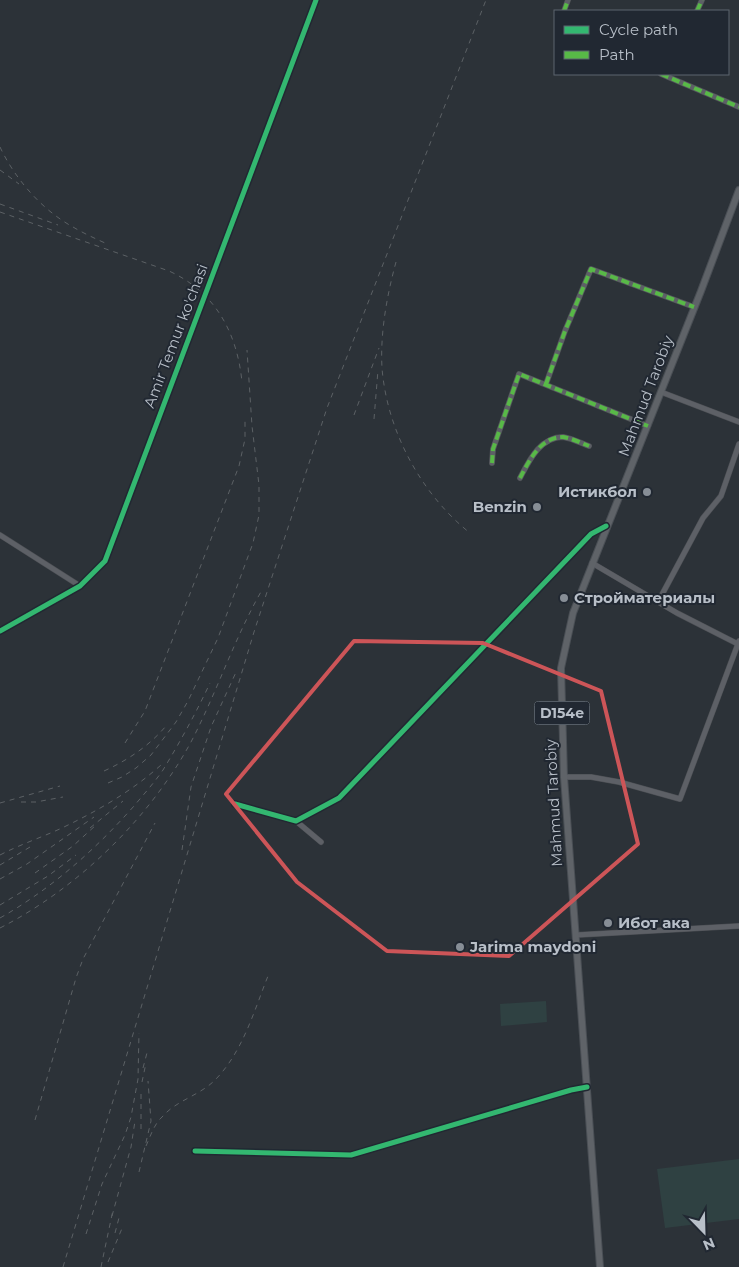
<svg xmlns="http://www.w3.org/2000/svg" width="739" height="1267" viewBox="0 0 739 1267" font-family="Montserrat,sans-serif">
<style>
.green{fill:#2f4142}
.lines{fill:none;stroke-linecap:round;stroke-linejoin:round}
.minor-casing{stroke:#4b4e53;stroke-width:6}
.major-casing{stroke:#4a4f55;stroke-width:8}
.minor{stroke:#5d6066;stroke-width:5}
.major{stroke:#5f6368;stroke-width:6}
.rail{stroke:#5c6165;stroke-width:1;stroke-dasharray:5 5;stroke-linecap:butt}
.quiet{stroke:#58b947;stroke-width:4;stroke-dasharray:8 4;stroke-linecap:butt}
.cycleway-casing{stroke:#212832;stroke-width:8}
.cycleway{stroke:#33b770;stroke-width:5}
.marked{fill:none;stroke:#cd5558;stroke-width:4;stroke-linejoin:round}
.poi-dot{fill:#878e96;stroke:#212832;stroke-width:2}
.labels{text-anchor:middle;stroke-width:4;stroke-linejoin:round;paint-order:stroke}
.shield{fill:#212832;stroke:#8b929b;stroke-width:1}
.shield-label{font-size:14px;font-weight:bold;fill:#b8bfc8}
.street-label{font-size:15px;fill:#b8bfc8;stroke:#212832}
.poi-label{font-size:15px;font-weight:bold;fill:#b8bfc8;stroke:#212832;text-anchor:start}
</style>
<rect width="100%" height="100%" fill="#2c3238"/>
<path class="green" d="M546,1001l1,21 -46,4 -1,-22z
M739,1159v60l-74,9 -8,-59z"/>
<g class="lines">
<g class="minor-casing">
<path id="minor" d="M564,11l4,-11
M697,11l5,-11
M661,74l78,33
M546,384l19,-53 26,-62 103,38
M661,392l78,30
M492,463l1,-14 26,-75 129,52
M520,478c9,-17 20,-41 43,-41 8,1 18,6 26,9
M0,535l80,51
M592,563l85,50 61,31
M658,602l45,-84 18,-22 18,-52
M0,631l80,-45 25,-25 211,-561
M564,777h27l28,5 61,17 59,-158
M235,804l61,17 43,-23 252,-264 15,-8
M296,821l25,21
M576,935l163,-9
M195,1151l156,4 220,-65 16,-3"/>
</g>
<g class="major-casing">
<path id="major" d="M600,1267l-36,-490 -3,-109 12,-55 128,-322 38,-101"/>
</g>
<use href="#minor" class="minor"/>
<use href="#major" class="major"/>
<path class="rail" d="M0,147c15,32 42,63 73,80 10,6 21,11 32,16
M0,170l19,14
M0,204l58,21
M0,212l169,59c46,21 68,61 73,111
M396,262c-9,33 -16,71 -14,106 5,63 39,126 88,165
M354,415l25,-67
M374,419l4,-49
M125,743l20,-32 94,-245 6,-27v-19
M104,771c24,-11 45,-25 62,-45
M108,783l14,-6 14,-9 15,-13 25,-33 12,-21 30,-63 35,-95 6,-28v-30l-7,-59 -5,-76
M21,802h15l27,-5
M0,803l60,-17
M90,828l33,-27
M182,850l9,-63 20,-60 26,-57
M0,855c21,-11 43,-18 64,-28 35,-17 68,-36 97,-62
M0,865l30,-18
M35,873l38,-27 23,-21
M0,879l27,-15 67,-47
M0,905l48,-29 28,-21
M0,918c51,-29 95,-68 134,-112 10,-12 20,-23 29,-36 17,-28 33,-57 47,-87
M0,928c78,-40 149,-109 191,-186 26,-50 43,-103 71,-152
M143,1068l5,-19
M142,1082l4,-19
M141,1094v35
M35,1120l41,-142 7,-19 72,-136
M146,1146c5,-11 8,-22 17,-30 14,-16 38,-21 53,-37 27,-28 38,-68 52,-103
M139,1172l12,-51 -3,-40
M112,1216l19,-69 4,-26
M115,1233l5,-19
M86,1234l16,-50 23,-49 6,-18 7,-38 1,-46
M108,1262l15,-36
M63,1267l191,-635 73,-224 159,-408
M101,1267l12,-57"/>
<path class="quiet" d="M564,11l4,-11
M697,11l5,-11
M661,74l78,33
M546,384l19,-53 26,-62 103,38
M492,463l1,-14 26,-75 129,52
M520,478c9,-17 20,-41 43,-41 8,1 18,6 26,9"/>
<g class="cycleway-casing">
<path id="cycleway" d="M0,631l80,-45 25,-25 211,-561
M235,804l61,17 43,-23 252,-264 15,-8
M195,1151l156,4 220,-65 16,-3"/>
</g>
<use href="#cycleway" class="cycleway"/>
</g>
<path class="marked" d="M354,641l129,2 118,48 37,153 -129,112 -122,-5 -90,-69 -71,-88z"/>
<g class="poi-dot">
<circle cx="647" cy="492" r="5"/>
<circle cx="537" cy="507" r="5"/>
<circle cx="564" cy="598" r="5"/>
<circle cx="608" cy="923" r="5"/>
<circle cx="460" cy="947" r="5"/>
</g>
<g class="labels">
<rect class="shield" x="534.5" y="701.5" width="55" height="23" rx="4"/>
<g class="shield-label">
<text x="562" y="718">D154e</text>
</g>
<g class="street-label">
<text transform="translate(176 336) rotate(-69)" y="5">Amir Temur ko'chasi</text>
<text transform="translate(646 396) rotate(-69)" y="5">Mahmud Tarobiy</text>
<text transform="translate(554 803) rotate(-93)" y="5">Mahmud Tarobiy</text>
</g>
<g class="poi-label">
<text x="637" y="497" text-anchor="end">Истикбол</text>
<text x="527" y="512" text-anchor="end">Benzin</text>
<text x="574" y="603">Стройматериалы</text>
<text x="618" y="928">Ибот ака</text>
<text x="470" y="952">Jarima maydoni</text>
</g>
</g>
<rect x="554" y="10" width="175" height="65" fill="#212832" stroke="#5d646e"/>
<rect x="564" y="26" width="25" height="8" fill="#33b770" stroke="#5d646e"/>
<text x="599" y="35" font-size="15" fill="#b8bfc8">Cycle path</text>
<rect x="564" y="51" width="25" height="8" fill="#58b947" stroke="#5d646e"/>
<text x="599" y="60" font-size="15" fill="#b8bfc8">Path</text>
<g transform="translate(704 1232) rotate(157)" stroke="#212832" stroke-width="4" paint-order="stroke">
<path d="M0-4L9 19L0 12L-9 19Z" fill="#b8bfc8"/>
<text y="-8" font-size="14" font-weight="bold" text-anchor="middle" fill="#b8bfc8">N</text>
</g>
</svg>
